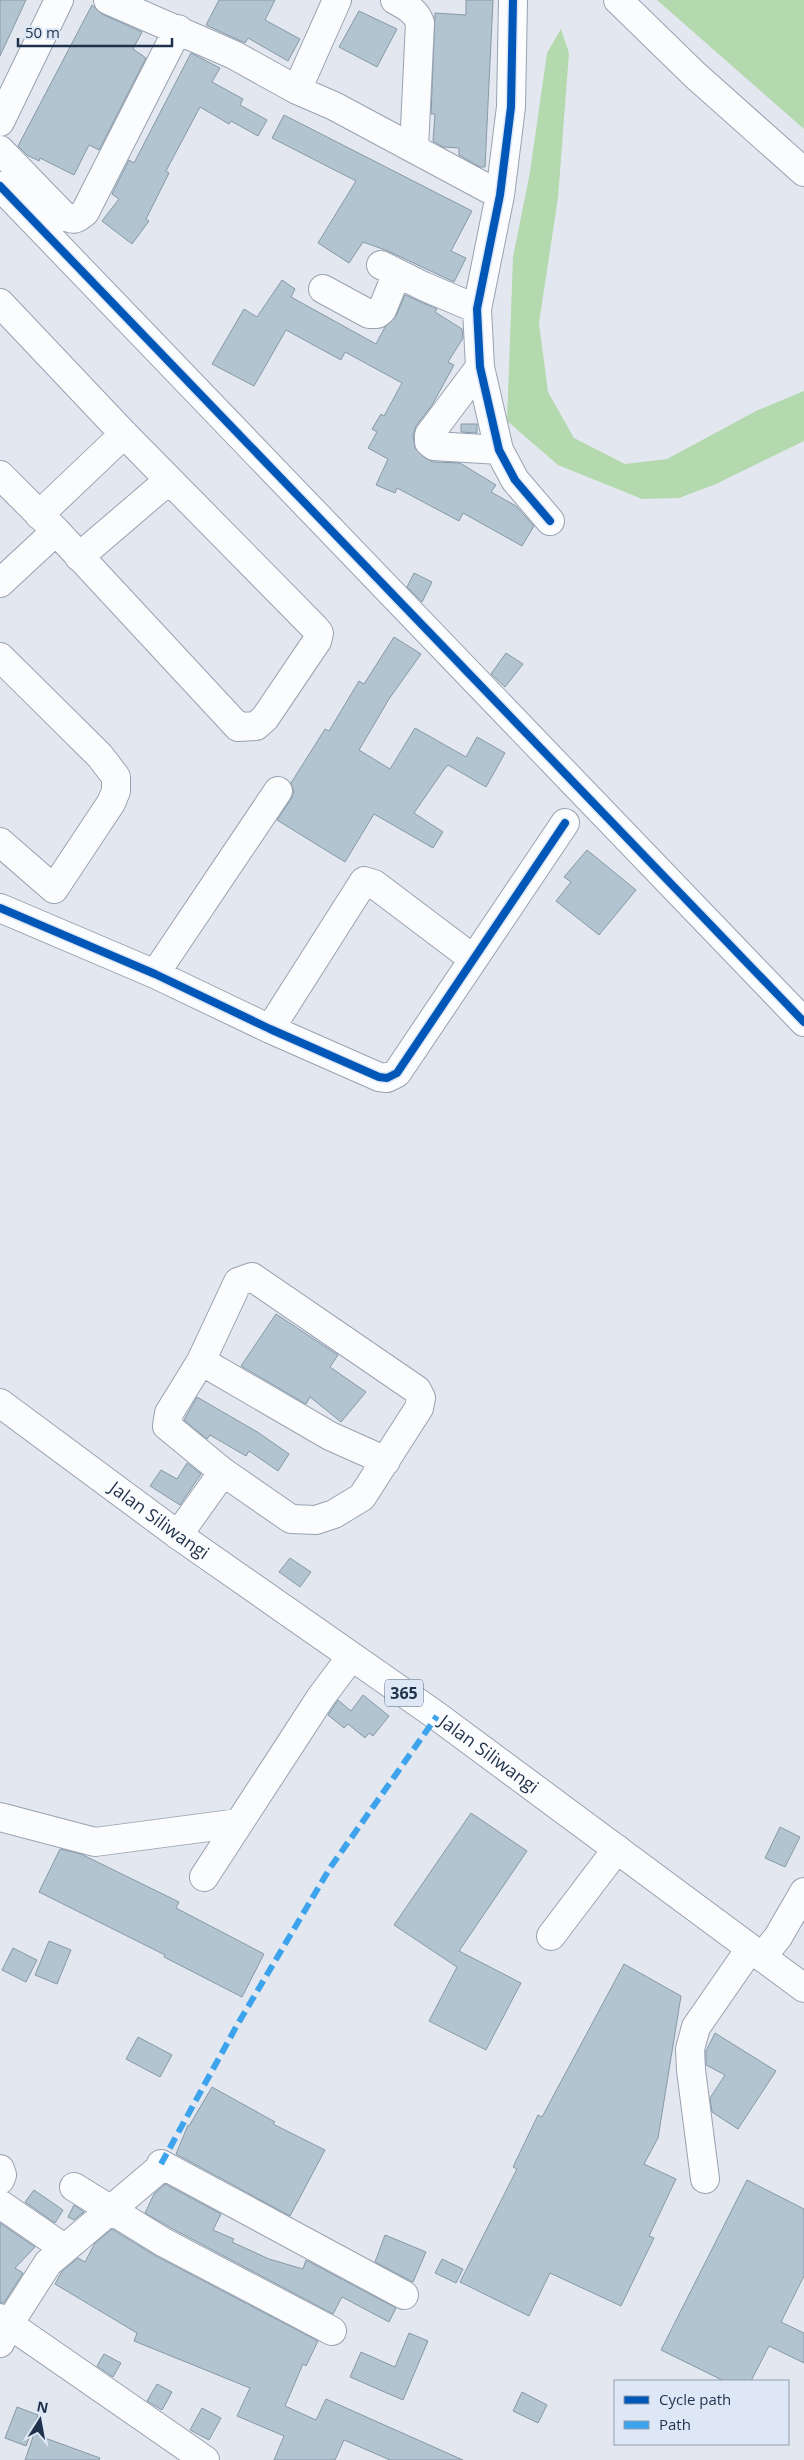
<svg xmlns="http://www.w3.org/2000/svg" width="804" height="2460" viewBox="0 0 804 2460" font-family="'Open Sans',sans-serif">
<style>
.water{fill:#b5d9af}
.building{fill:#b3c4d1;stroke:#8699a6}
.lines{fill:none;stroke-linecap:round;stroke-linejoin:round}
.minor-casing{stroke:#98a2b1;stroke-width:30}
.major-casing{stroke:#98a2b1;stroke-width:30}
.minor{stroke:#fbfcfd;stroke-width:28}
.major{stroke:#fbfcfd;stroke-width:28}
.quiet{stroke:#3da3ec;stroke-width:6;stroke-dasharray:12 6;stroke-linecap:butt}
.cycleway-casing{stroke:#dee7f5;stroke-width:11}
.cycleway{stroke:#0057b8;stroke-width:8}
.labels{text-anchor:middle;stroke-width:4;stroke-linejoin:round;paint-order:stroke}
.shield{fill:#dee7f5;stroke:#58687e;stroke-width:1}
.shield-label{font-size:16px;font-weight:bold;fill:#1f314b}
.street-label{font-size:18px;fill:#1f314b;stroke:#dee7f5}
</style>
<rect width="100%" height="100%" fill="#e3e8f0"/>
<path class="water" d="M657,0h147v129z
M561,29l8,24 -11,145 -19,125 9,69 26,46 51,26 42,-5 89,-48 48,-20v50l-88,43 -37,14 -37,1 -84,-34 -51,-44 6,-164 17,-85 17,-119z"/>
<path class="building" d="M0,0h26l-26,56z
M219,0h56l-10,20 35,19 -12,22 -40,-23 -3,5 -39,-18z
M466,0h27l-8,167h-5l-21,-12v-7l-16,-1 -10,-6 2,-27h-4l4,-101 31,2z
M92,5l10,9 40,18 -9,17 13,9 -47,92 -10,-5 -15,30 -34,-17 -1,3 -12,-6 -9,-9z
M359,11l38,18 -20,38 -38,-20z
M191,53l29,15 -8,14 31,17 -3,6 27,15 -9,16 -27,-15 -2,3 -29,-17 -34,64 3,2 -23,46 3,2 -17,23 -30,-23 17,-22 -7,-5 17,-34 5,3z
M284,115l188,96 -21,40 15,7 -12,24 -66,-31 -25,-9 -14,21 -31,-20 38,-62 -84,-43z
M282,280l13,9 -4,8 85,47 9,-17 11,-11 9,-21 32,14 -2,3 27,17 1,9 -15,24 6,3 -22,40 -16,21 -3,9 2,13 10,10 8,4 27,1 36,22 -5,7 25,14 18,20 -12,20 -59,-33 -4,8 -62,-33 -2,5 -19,-8 12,-26 -20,-11 9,-16 -5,-3 9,-15 3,2 18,-33 -57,-31 -4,8 -55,-30 -32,56 -42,-22 32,-55 13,8z
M461,424h16v9l-16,-1z
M414,573l18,9 -10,20 -15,-15z
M394,637l27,17 -32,45 -30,51 31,19 25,-41 51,29 11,-20 28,16 -19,34 -38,-22 -5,6 -29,42 29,19 -10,16 -59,-34 -29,48 -68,-42 14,-21 3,-7 -3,-9 34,-54 4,2 30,-50 5,3z
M506,653l17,11 -18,23 -14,-13z
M587,850l49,40 -37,45 -43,-34 15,-19 -7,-5z
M276,1314l62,41 -8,12 36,25 -25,30 -31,-25 -4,7 -65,-38z
M197,1397l62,36 30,21 -11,17 -29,-20 -3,5 -36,-21 -3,4 -23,-19z
M187,1463l14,11 -21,31 -30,-19 11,-16 16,9z
M290,1558l21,14 -11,15 -21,-15z
M363,1695l26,21 -16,20 -4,-3 -4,5 -17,-14 -4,4 -16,-13 10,-15 13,11z
M471,1813l56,38 -68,100 62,32 -35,67 -57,-29 28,-54 -63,-42z
M780,1827l20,10 -15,30 -20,-9z
M60,1849l21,5 98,48 -3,6 88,46 -22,43 -78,-40 1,-2 -126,-63z
M49,1941l22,9 -14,34 -22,-9z
M13,1948l24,12 -11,22 -24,-12z
M624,1964l57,32 -23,142 -14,26 32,15 -27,57 5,2 -33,68 -71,-33 -21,43 -69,-34 57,-113 -4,-2 25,-52 4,2z
M715,2033l61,38 -38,58 -26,-17 -2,-14 15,-23 -19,-10v-14z
M138,2037l34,18 -12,22 -34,-18z
M212,2087l63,35 -2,2 52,26 -35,66 -114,-62 12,-29 1,1z
M747,2180l57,29v67l-23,46 23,11v30l-35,-17 -18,35h-27l-63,-31z
M165,2184l56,30 -8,16 21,9 -2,3 37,17 34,10 3,-9 90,48 -7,14 -47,-25 -9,17 -162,-86 -26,-15 9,-19z
M34,2190l29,20 -8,13 -30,-21z
M74,2205l10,7 -10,8 -6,-3z
M0,2223l35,24 -20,21 8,5 -19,30h-4z
M112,2229l44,27 162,85 -12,25 -3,-2 -18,42 31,14 10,-21 137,61h-73l-46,-20 -9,20h-61l10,-24 -47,-20 13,-28 -116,-47 3,-8 -82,-49 7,-13 16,-13 7,4 10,-19z
M385,2235l41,17 -13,30 -38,-20z
M442,2259l21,10 -7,14 -21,-10z
M409,2333l19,8 -25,59 -53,-23 11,-25 34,15z
M104,2354l17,9 -8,14 -16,-11z
M157,2384l15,8 -10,18 -15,-9z
M522,2392l25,13 -9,18 -25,-12z
M17,2407l21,8 -12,31 -21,-8z
M202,2408l19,10 -12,22 -19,-10z
M34,2434l66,24 -1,2h-74z"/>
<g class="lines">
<g class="minor-casing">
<path id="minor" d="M108,0l126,55 63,35 37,16 166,89
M395,0c11,6 21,11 25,23l-6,125
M513,0l-2,107 -11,88 -23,114 3,58 19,83 16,30 35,41
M618,0l77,75 109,97
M297,90l40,-90
M0,122l59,-122
M0,150l63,65c10,6 13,5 22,-3l93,-183
M0,186l804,836
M381,265l42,21 54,23
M323,289l46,25h8l5,-4 15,-37
M0,303l124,131 191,194 4,5 -2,8 -52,77 -9,8 -18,1 -182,-196 -56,-56
M480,367l-51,68v7l5,4 65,4
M39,515l85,-81
M79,557l90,-77
M0,583l56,-52
M0,657l100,99 16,21v14l-5,12 -57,86 -54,-47
M0,908l155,66 115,55 109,48 8,1 10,-5 168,-250
M155,974l123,-183
M270,1029l94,-148 10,3 98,74
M201,1361l129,75 56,25
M178,1535l45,-63 68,47 25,1 18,-6 28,-17 57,-89 2,-10 -4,-8 -165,-113 -14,5 -37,79 -32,52 -2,13 56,46
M0,1817l95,25 144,-19
M204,1877l117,-180 30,-40
M551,1936l66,-87
M762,1957l16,-20 26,-45
M0,2169l2,6 -2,5
M705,2179l-14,-109 -1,-21 6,-22 54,-78
M74,2187l89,55 169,89
M0,2204l64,44
M0,2343l9,-19 39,-61 112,-95 1,-4 243,131"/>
</g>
<g class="major-casing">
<g id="major">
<path id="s1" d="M0,1403l178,132 259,181 367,272"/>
<path d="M0,2318l205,142"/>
</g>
</g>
<use href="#minor" class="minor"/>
<use href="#major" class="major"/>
<path class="quiet" d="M161,2164l75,-137 94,-159 107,-152"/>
<g class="cycleway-casing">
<path id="cycleway" d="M513,0l-2,107 -11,88 -23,114 3,58 19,83 16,30 35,41
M0,186l804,836
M0,908l155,66 115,55 109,48 8,1 10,-5 168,-250"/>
</g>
<use href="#cycleway" class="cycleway"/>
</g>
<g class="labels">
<rect class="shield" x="385" y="1679.5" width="38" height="27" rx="4"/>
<g class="shield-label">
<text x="404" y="1699">365</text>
</g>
<g class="street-label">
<text dy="6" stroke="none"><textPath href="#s1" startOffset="198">Jalan Siliwangi</textPath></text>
<text dy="6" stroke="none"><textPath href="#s1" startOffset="602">Jalan Siliwangi</textPath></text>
</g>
</g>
<rect x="614" y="2380" width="175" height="65" fill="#dee7f5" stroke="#929eb1"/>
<rect x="624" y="2396" width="25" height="8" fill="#0057b8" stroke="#929eb1"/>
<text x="659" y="2405" font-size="15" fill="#1f314b">Cycle path</text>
<rect x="624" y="2421" width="25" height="8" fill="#3da3ec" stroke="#929eb1"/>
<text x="659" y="2430" font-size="15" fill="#1f314b">Path</text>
<g transform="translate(40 2420) rotate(11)" stroke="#dee7f5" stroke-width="4" paint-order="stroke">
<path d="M0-4L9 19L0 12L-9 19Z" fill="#1f314b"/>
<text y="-8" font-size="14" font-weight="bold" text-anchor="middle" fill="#1f314b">N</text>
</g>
<path d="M18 38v8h154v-8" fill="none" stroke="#1f314b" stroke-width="2.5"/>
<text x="25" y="38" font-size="15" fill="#1f314b" stroke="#dee7f5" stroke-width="4" paint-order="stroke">50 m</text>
</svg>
